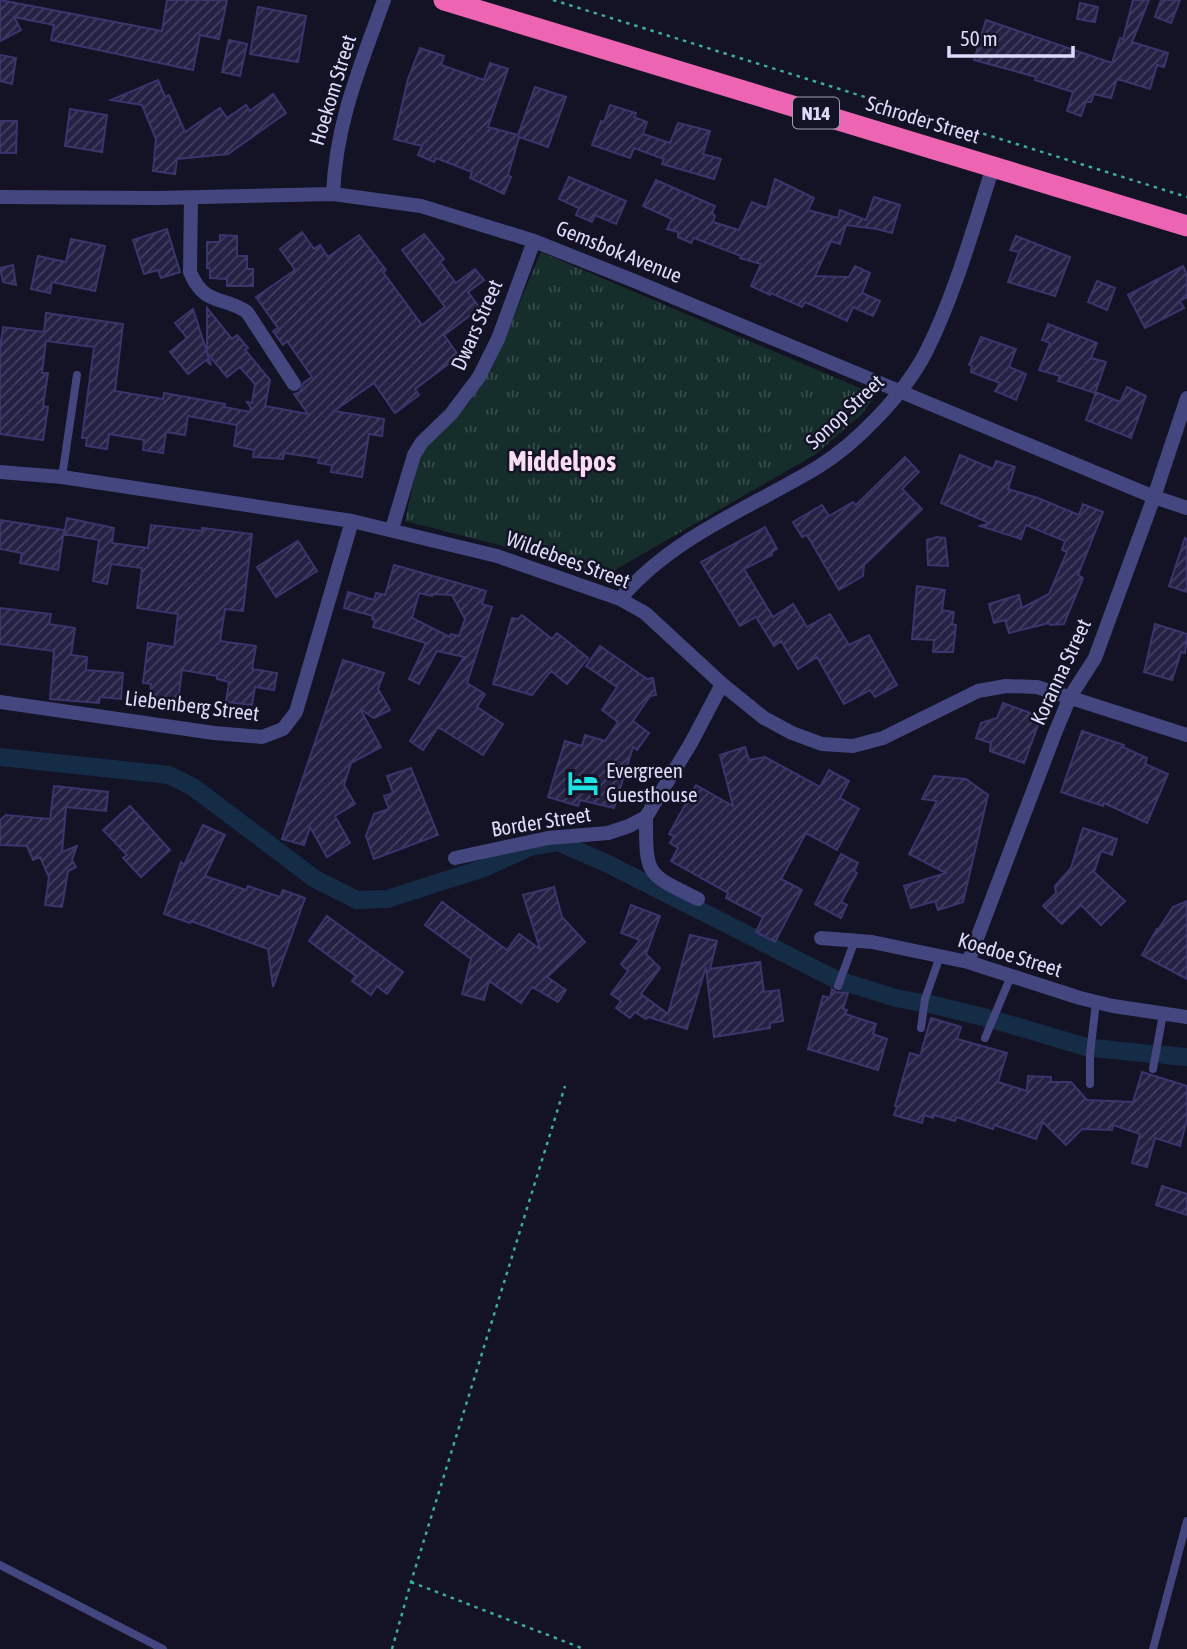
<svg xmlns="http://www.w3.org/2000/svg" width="1187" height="1649" viewBox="0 0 1187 1649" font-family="'Asap Condensed',sans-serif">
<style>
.park{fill:url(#park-tufts)}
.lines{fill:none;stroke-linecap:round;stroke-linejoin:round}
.canal{stroke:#152c47;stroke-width:18}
.building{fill:url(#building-hatch);stroke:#3b356d;stroke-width:2;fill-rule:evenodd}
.path{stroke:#3eab9b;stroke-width:2.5;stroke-dasharray:3.5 5;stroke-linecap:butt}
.lane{stroke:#43467f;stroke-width:8}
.street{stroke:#43467f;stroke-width:14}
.highway{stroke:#ec64b2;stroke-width:21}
.labels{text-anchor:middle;stroke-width:5;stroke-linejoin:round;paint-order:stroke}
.shield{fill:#141225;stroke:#a09fbb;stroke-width:2}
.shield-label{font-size:19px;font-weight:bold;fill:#dcdbfb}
.street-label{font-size:21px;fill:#dcdbfb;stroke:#141225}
.poi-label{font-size:21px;fill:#dcdbfb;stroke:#141225;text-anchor:start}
.district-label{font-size:28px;font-weight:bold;fill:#fbddf3;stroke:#141225}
</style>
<defs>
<pattern id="park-tufts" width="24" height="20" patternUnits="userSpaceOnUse" patternTransform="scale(1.75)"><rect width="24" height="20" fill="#162e2b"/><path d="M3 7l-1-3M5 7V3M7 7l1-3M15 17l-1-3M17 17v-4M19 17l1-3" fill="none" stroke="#374c4b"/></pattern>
<pattern id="building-hatch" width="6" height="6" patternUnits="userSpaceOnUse" patternTransform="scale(1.75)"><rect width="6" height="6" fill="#242144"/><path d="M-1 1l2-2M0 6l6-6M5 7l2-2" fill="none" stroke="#434160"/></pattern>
</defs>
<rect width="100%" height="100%" fill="#141225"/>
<path class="park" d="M541,252l335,143 -14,19 -46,40 -215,124 -102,-33 -94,-24 16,-72 46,-43 25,-38z"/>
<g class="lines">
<path class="canal" d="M0,757l169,18 24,12 122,92 42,21 30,-1 97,-31 46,-21 28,-5 48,21 229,116
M844,982l52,16 26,5
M930,1004l57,14
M995,1020l91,27
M1094,1048l57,6
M1164,1055l23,2"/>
</g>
<path class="building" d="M0,0l162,31 5,-31h60l-8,39 -19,-4 -7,35 -142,-30 3,-15 -40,-8 7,13 -21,11z
M1133,0h16l-17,42 36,11 -4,14 -7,-2 -7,24 -33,-10 -6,19 -17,-4 -3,8h-5l-5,14 -14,-5 6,-19 -38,-12 1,-3 -62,-17 12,-40 126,43 8,-25 3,1z
M1161,0h19l-9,23 -16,-6z
M1080,3l18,4 -3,15 -18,-3z
M258,7l48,9 -8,46 -48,-8z
M229,40l18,4 -7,32 -18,-4z
M420,48l24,8 -3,9 43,15 6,-17 18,6 -20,58 30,8 17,-48 31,10 -18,50 -29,-10 -11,38 3,2 -7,17 -34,-16 2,-6 -36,-14 -2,4 -16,-7 4,-9 -28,-7 14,-60z
M0,55l16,3 -4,26 -12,-3z
M158,80l7,17 4,-2 16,37 35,-24 7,10 19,-13 4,6 23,-17 13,19 -58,41 -51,5 -2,15 -22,-3 3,-32 -14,-34 -31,-5z
M610,105l26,8 -2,4 13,5 -4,12 27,9 8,-20 32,8 -7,23 18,5 -7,20 -52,-15 2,-5 -30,-11 -4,10 -38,-13 9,-24 3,1z
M70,109l37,6 -5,37 -37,-6z
M0,121h17l-1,32h-16z
M569,177l57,24 -10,23 -21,-9 -3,7 -16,-7 3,-7 -20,-9z
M775,179l39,19 -6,12 30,8 2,-8 26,10 8,-23 26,8 -8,28 -15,-4 -31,-4 -6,19 -9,-3 -16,35 34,1 6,-11 15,7 -8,20 18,8 -7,15 -20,-9 -6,14 -42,-19 -3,5 -31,-14 -1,2 -19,-9 10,-22 -21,-6 1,-2 -47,-18 -3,5 -13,-6v-5l-11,-3 5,-10 -29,-13 13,-26 59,26 -3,7 3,3 -2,6 26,8 13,-28 15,6z
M167,229l13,43 -19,6 -3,-8 -14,4 -11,-34z
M302,232l12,17 6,-4 8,12 31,-22 27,35 -3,2 39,53 23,-18 -43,-57 22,-16 20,25 -4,3 16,21 19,-14 9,11 -16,12 12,16 -36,27 15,21 -44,33 4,6 -24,18 -21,-30 -40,28 50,8 -2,17 -13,-2 -7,43 -31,-5 1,-7 -14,-2 1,-5 -35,-5 -1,6 -30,-2 1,-7 -20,-4 3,-21 -49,-9 -3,19 -19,-3 -3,21 -20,-3 1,-10 -35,-6 -2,15 -21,-3 1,-8h-5l12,-91 -48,-6 -4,32h6l-5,33 5,1 -5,33 -43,-6v-85l3,-22 41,5 2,-19 77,11 -8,67 48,8 1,-6 61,11 -1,3 26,5 1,-4 -4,-6 5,1 3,-19 -15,-17 -13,10 -20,-24v-45l25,31 5,-4 11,13 -3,2 25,30 -5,26 43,8 -14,-20 6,-2 3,-9 9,-6 -25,-36 -4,4 -10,-14 5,-3 -22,-31 39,-27 -15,-21z
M220,235l17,1v20h10v13h6v17h-26v-7l-17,-1v-10h-3v-26h13z
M1016,236l54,21 -15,39 -47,-14 11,-30 -9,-2z
M71,239l34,7 -10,45 -43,-9 -2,11 -19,-4 7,-33 28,6z
M13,265l3,20 -13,-3 -3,-14z
M1183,266l4,9v22l-7,4 4,7 -39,20 -17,-33z
M1097,281l18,7 -8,22 -19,-8z
M193,309l18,56 -5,-5 -18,14 -18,-22 17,-14 -12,-15z
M1048,324l49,19 -6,15 15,4 -11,31 -37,-12 2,-5 -21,-6 11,-27 -8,-3z
M981,337l35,12 -7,18 17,7 -10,26 -21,-9 5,-8 -29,-11 1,-6 -3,-1z
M1127,387l19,9 -15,42 -45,-18 10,-28 24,10z
M960,455l33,14 3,-8 19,6 -7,22 30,9 41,17 4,-11 20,8 -25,63 5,3 -19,46 -14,1 -1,-2 -40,10 -4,-13 -11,3 -5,-19 30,-9 3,13 27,-14 18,-42 -5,-2 3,-9 -39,-16 -5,14 -41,-13 10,-3 -49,-20z
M905,457l14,15 -17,17 20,20 -58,56 -1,11 -24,14 -32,-55 -5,2 -9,-15 29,-17 7,11 24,-14 3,3z
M67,518l47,10 -2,15 36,5 3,-23 51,6v-3l50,6 -9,77 -18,-2 -5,32 36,5 -4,23 25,4 -3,17 -19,-3 -3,18 -26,-3 3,-20 -12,-3v-3l-35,-6 -4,32 -28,-4 1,-14 -8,-1 5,-40 26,4 4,-33 -41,-6 5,-40 -31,-4 -4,20 -14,-3 6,-41 -35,-6z
M0,520l64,10 -6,40 -38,-7 2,-10 -22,-4z
M765,527l12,22 -5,3v3l-28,14 29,48 20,-13 14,23 23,-13 19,31 20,-10 28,50 -22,12 -5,-7 -26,14 -27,-47 -19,12 -17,-28 -7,5 -18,-29 -16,9 -39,-64z
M937,537l8,1 3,28 -20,-1 -1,-25z
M1185,538l2,1v53l-18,-6z
M298,541l19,30 -41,26 -19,-30z
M394,565l92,26 -4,13 10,3 -25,76 18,11 -8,13 26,17 -20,31 -45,-28 -15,23 -13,-9 54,-84 -27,-6 -18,33 -10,-5 17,-36 -53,-16 2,-7 -3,-1 1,-3 -29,-8 4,-16 26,8 2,-7 9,2zM419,593l13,3v-2l20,1 13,24 -6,17 -8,-2 -1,3 -38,-19z
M917,586l28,4 -3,20 12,2 -2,12 4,1 -3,27h-20l1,-12 -22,-1z
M0,608l51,6 -2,10 26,4 -4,27 16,2 -1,13 37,3 -2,26 -21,-2 -1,6 -49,-4 4,-48 -54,-7z
M522,615l30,24 5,-6 31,25 -21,26 -16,-13 -19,24 -39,-11 19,-66 6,1z
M1155,624l32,10 -2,19 -4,-1 -9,28 -28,-8z
M600,646l47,33 6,-1 3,17 -6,1 -17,25 16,12 -12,17 -4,-3 -19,61 -34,-8 -2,6 -30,-9 17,-56 17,5 3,-11 20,6 13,-19 -16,-12 15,-23 -31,-21z
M343,660l41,13 -6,16 12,21 -16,8 -14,-9 21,38 -30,16 -7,22 11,19 -20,12 15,27 -23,14 -17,-30 -6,18 -22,-6z
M1003,703l38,14 -17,46 -34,-12 1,-8 -15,-5 5,-15 16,-5z
M1082,731l42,14 -1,2 24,11 -2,6 23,10 -21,49 -43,-20 -1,3 -42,-14z
M745,747l4,13 16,-3 55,30 9,-17 20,11 -9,17 19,11 -22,41 -31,-17 -25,46 21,11 -27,52 -19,-10 7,-15 -37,-19 2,-5 -57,-32 7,-13 -8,-5 4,-7 -5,-2 27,-49 37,21 -13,-51z
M411,768l27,67 -64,24 -8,-23 8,-22 15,-5 -5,-13 9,-3 -6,-17z
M934,776l32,3 22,16 -25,107 -25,8 -3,-9 -24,7 -7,-22 42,-13 -37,-19 28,-53 -15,-2z
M54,786l54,6 -2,19 -40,-4 -4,45 15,-6 -5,14 4,7 -8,4 -6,36 -17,-2 4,-28 -9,-20 -7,3 -6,-14 -27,-1v-25l6,-5 44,4z
M130,806l40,44 -29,27 -18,-19 4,-3 -24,-25z
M203,825l22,10 -20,41 41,14 2,-4 32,11 3,-7 22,8 -32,89 -5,-38 -77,-28 -1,2 -26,-9 17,-52 3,3z
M1083,828l34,11 -5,16 -11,-4 -7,21 31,29 -24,24 -20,-20 -19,19 -19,-18 13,-13 -1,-7 16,-18z
M841,854l17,9 -4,8 3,2 -16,29 6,3 -6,13 -26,-14z
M554,887l8,30 23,25 -38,35 19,13 -8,12 -26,-15 -11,16 -32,-22 -5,19 -22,-6 9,-35 -46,-34 17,-23 65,48 12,-16 21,15 -17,-54z
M1187,901v78l-45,-24 15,-26 1,1 15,-23z
M631,905l29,11 -14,38 14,14 -19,26 27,20 22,-79 27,6 -7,28 50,-7 4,30 15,-2 4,31 -13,2v5l-56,9 -8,-70 -19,62 -39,-12 -2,2 -11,-7 -5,6 -14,-10 5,-7 -10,-7 17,-23 -7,-7 19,-24 -19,-7z
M327,916l76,56 -16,22 -10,-8 -6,9 -19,-14 4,-5 -47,-35z
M832,989l4,3 12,1 -5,16 4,1 -2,4 31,10 -3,10 14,5 -9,31 -70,-21 15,-53 7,2z
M931,1018l30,9 -4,12 50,14 -9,29 29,9 1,-15 23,1v5h20l16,18 46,2 9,-30 45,14v34l-7,26 -25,-8 -8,29 -15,-4 8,-29 -27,-9 -1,5 -30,-1 -16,16 -23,-23 -7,17 -42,-14 -1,4 -37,-12 -1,4 -21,-6 -1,3 -9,-3 -2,8 -28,-8 3,-8 -2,-1 15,-53 10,3z
M1162,1186l25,8v21l-31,-10z"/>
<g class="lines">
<path class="path" d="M553,0l634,197
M411,1582l173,67
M392,1649l19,-67 154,-496"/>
<path class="lane" d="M62,477l15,-102
M838,986l17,-46
M921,1028l4,-29 15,-43
M985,1038l26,-62
M1153,1069l10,-55
M1090,1084v-30l6,-52
M0,1565l163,84
M1153,1649l34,-128"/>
<path class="street" d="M333,194c3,-72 27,-127 51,-194
M0,197l158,1 175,-4 88,12 113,35 98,39 522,217 33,11
M191,198l-1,74c15,35 32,23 57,40l47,72
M0,472l62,5 290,44 145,35 123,43 25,14 77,71 42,34 28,15 30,11 31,2 30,-8 95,-47 28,-5 31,1 150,48
M392,529l22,-74 8,-13 29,-28 28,-37 19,-38 36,-98
M620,599c52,-62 130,-91 198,-132 39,-24 87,-74 108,-115 28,-55 48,-126 67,-185
M0,702l214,31 48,4 21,-8 13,-17 56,-191
M646,817c0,60 0,56 52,82
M455,858l93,-20 60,-5 21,-7 17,-9 45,-74 31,-59
M821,938l51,4 96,20 112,36 33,8 74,11
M968,962l87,-229 15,-36 25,-39 59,-161 33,-99"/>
<path class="highway" d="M444,0l743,226"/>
</g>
<defs>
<g id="hotel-bare" transform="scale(2.415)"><path d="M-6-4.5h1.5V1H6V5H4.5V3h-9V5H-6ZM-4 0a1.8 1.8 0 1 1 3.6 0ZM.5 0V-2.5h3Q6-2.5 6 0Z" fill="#1ee2e4" stroke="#141225" stroke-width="2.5" paint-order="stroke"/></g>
</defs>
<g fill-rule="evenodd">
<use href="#hotel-bare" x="583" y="783"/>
</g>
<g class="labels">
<rect class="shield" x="793" y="97.5" width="46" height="31" rx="5"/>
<g class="shield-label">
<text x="816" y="120">N14</text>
</g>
<g class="street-label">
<text transform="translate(333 90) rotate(-73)" y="7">Hoekom Street</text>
<text transform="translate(923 120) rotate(17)" y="7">Schroder Street</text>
<text transform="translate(619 252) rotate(22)" y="7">Gemsbok Avenue</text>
<text transform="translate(477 325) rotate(-66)" y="7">Dwars Street</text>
<text transform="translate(845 412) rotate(-43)" y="7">Sonop Street</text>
<text transform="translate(568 560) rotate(20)" y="7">Wildebees Street</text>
<text transform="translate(1061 672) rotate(-65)" y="7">Koranna Street</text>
<text transform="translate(192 706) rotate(7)" y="7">Liebenberg Street</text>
<text transform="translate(541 822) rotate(-9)" y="7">Border Street</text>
<text transform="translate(1010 955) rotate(17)" y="7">Koedoe Street</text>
</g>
<g class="poi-label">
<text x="606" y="778">Evergreen<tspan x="606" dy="24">Guesthouse</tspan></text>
</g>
<g class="district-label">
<text x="562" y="471">Middelpos</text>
</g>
</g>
<path d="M949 46v10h124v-10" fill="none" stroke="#dcdbfb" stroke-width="3.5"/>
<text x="960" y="46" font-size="21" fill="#dcdbfb" stroke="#141225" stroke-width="5" paint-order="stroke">50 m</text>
</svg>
